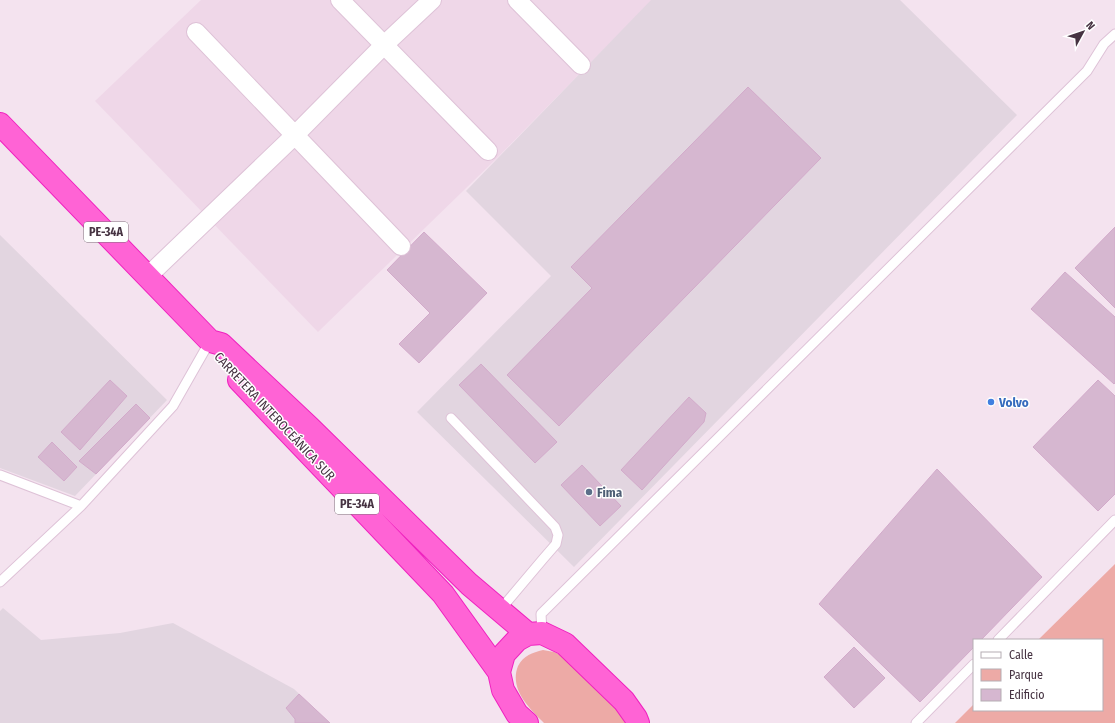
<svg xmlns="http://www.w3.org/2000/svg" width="1115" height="723" viewBox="0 0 1115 723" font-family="'Fira Sans Condensed',sans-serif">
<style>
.residential{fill:#efd7e8}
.industrial{fill:#e2d5e0}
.green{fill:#edaaa6}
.building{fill:#d6b7d0;stroke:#d2aaca}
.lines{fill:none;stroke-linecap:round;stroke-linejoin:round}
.lane-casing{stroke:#dec2d7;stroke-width:11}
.street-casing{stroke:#dec2d7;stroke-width:20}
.highway-casing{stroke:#ef22bf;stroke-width:24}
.lane{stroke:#fff;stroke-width:9}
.street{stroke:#fff;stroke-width:18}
.highway{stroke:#ff63d5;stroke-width:22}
.shop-dot{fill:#3f7fe0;stroke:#fff;stroke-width:1.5}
.service-dot{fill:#5c6f8a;stroke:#fff;stroke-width:1.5}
.labels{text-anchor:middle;stroke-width:3;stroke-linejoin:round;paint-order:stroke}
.shield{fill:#fff;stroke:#7e707b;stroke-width:1}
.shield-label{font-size:12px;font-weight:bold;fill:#463342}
.shop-label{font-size:13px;font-weight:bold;fill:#366cbe;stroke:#fff;text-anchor:start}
.street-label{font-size:13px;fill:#463342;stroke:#fff}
.service-label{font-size:13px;font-weight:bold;fill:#4e5e75;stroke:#fff;text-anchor:start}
</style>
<rect width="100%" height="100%" fill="#f4e3ef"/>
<path class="residential" d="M201,0h451l-154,157 -180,175 -223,-231z"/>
<path class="industrial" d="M651,0h249l117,115 -443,452 -157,-155 134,-136 -85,-85z
M0,235l167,165 -92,96 -75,-28z
M3,608l38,32 79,-7 53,-10 121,66 36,34h-330v-112z"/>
<path class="green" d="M1115,564v159h-160l19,-19v6h128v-70h-64z
M543,650l11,2 13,6 53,54 6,11h-82c-15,-15 -35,-34 -26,-57 6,-11 14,-13 25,-16z"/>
<path class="building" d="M748,87l73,71 -262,268 -52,-51 85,-87 -21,-21z
M1115,227v81l-40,-40z
M424,232l63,61 -68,70 -20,-19 31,-31 -43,-43z
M1065,272l50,45v66l-1,1 -83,-75z
M481,364l76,78 -22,21 -76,-78z
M110,380l17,16 -47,54 -19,-18z
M1098,380l17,16v98l-17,17 -65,-64z
M689,397l17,16 -2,9 -62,68 -21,-20z
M136,404l14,14 -54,56 -17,-13z
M52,442l25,25 -13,14 -26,-24z
M582,465l39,41 -21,20 -39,-41z
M937,469l105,108 -61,63h-7v7l-54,55 -101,-98z
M854,647l31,31 -31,30 -30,-31z
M299,694l31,29h-35v-4l-9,-11z"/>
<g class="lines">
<g class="lane-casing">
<path id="lane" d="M451,418l104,109 3,8 -2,9 -13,15 -43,51
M0,475l81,31
M0,582l81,-76 92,-100 37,-65
M542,633l-1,-19 546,-543 17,-27 11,-10
M998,640l117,-120
M916,723l58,-59"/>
</g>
<g class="street-casing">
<path id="street" d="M340,0l148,151
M517,0l64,65
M196,32l205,214
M148,276l147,-141 89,-90 48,-45"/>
</g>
<g class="highway-casing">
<path id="highway" d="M0,124l210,217 11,3 88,83 160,157 59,50
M239,380l204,214 56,78
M527,723l-10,-9 -14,-24 -4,-18 5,-18 13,-14 11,-6 14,-1 23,11 59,57 12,17 2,5"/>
</g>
<use href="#lane" class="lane"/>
<use href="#street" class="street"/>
<use href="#highway" class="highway"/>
</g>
<circle class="shop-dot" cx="991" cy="402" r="4"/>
<circle class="service-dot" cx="589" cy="492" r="4"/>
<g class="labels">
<g class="shield">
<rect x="84" y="222" width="44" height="20" rx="3"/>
<rect x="335" y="494" width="44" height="20" rx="3"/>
</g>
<g class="shield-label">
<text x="106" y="236">PE-34A</text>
<text x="357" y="508">PE-34A</text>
</g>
<g class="shop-label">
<text x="999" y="407">Volvo</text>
</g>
<g class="street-label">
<text transform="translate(275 416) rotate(47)" y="5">CARRETERA INTEROCEÁNICA SUR</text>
</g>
<g class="service-label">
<text x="597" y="497">Fima</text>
</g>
</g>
<rect x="973" y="639" width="130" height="72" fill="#ffffff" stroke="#b5adb3"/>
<rect x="981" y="652" width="20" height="6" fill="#ffffff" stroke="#b5adb3"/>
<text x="1009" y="659" font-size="12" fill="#463342">Calle</text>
<rect x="981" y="669" width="20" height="12" fill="#edaaa6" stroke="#b5adb3"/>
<text x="1009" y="679" font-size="12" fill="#463342">Parque</text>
<rect x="981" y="689" width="20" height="12" fill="#d6b7d0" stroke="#b5adb3"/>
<text x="1009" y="699" font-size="12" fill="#463342">Edificio</text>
<g transform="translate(1083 32) rotate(50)" stroke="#ffffff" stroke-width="3" paint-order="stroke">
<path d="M0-3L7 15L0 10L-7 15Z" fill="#463342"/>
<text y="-6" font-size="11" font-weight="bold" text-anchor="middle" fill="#463342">N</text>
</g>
</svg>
